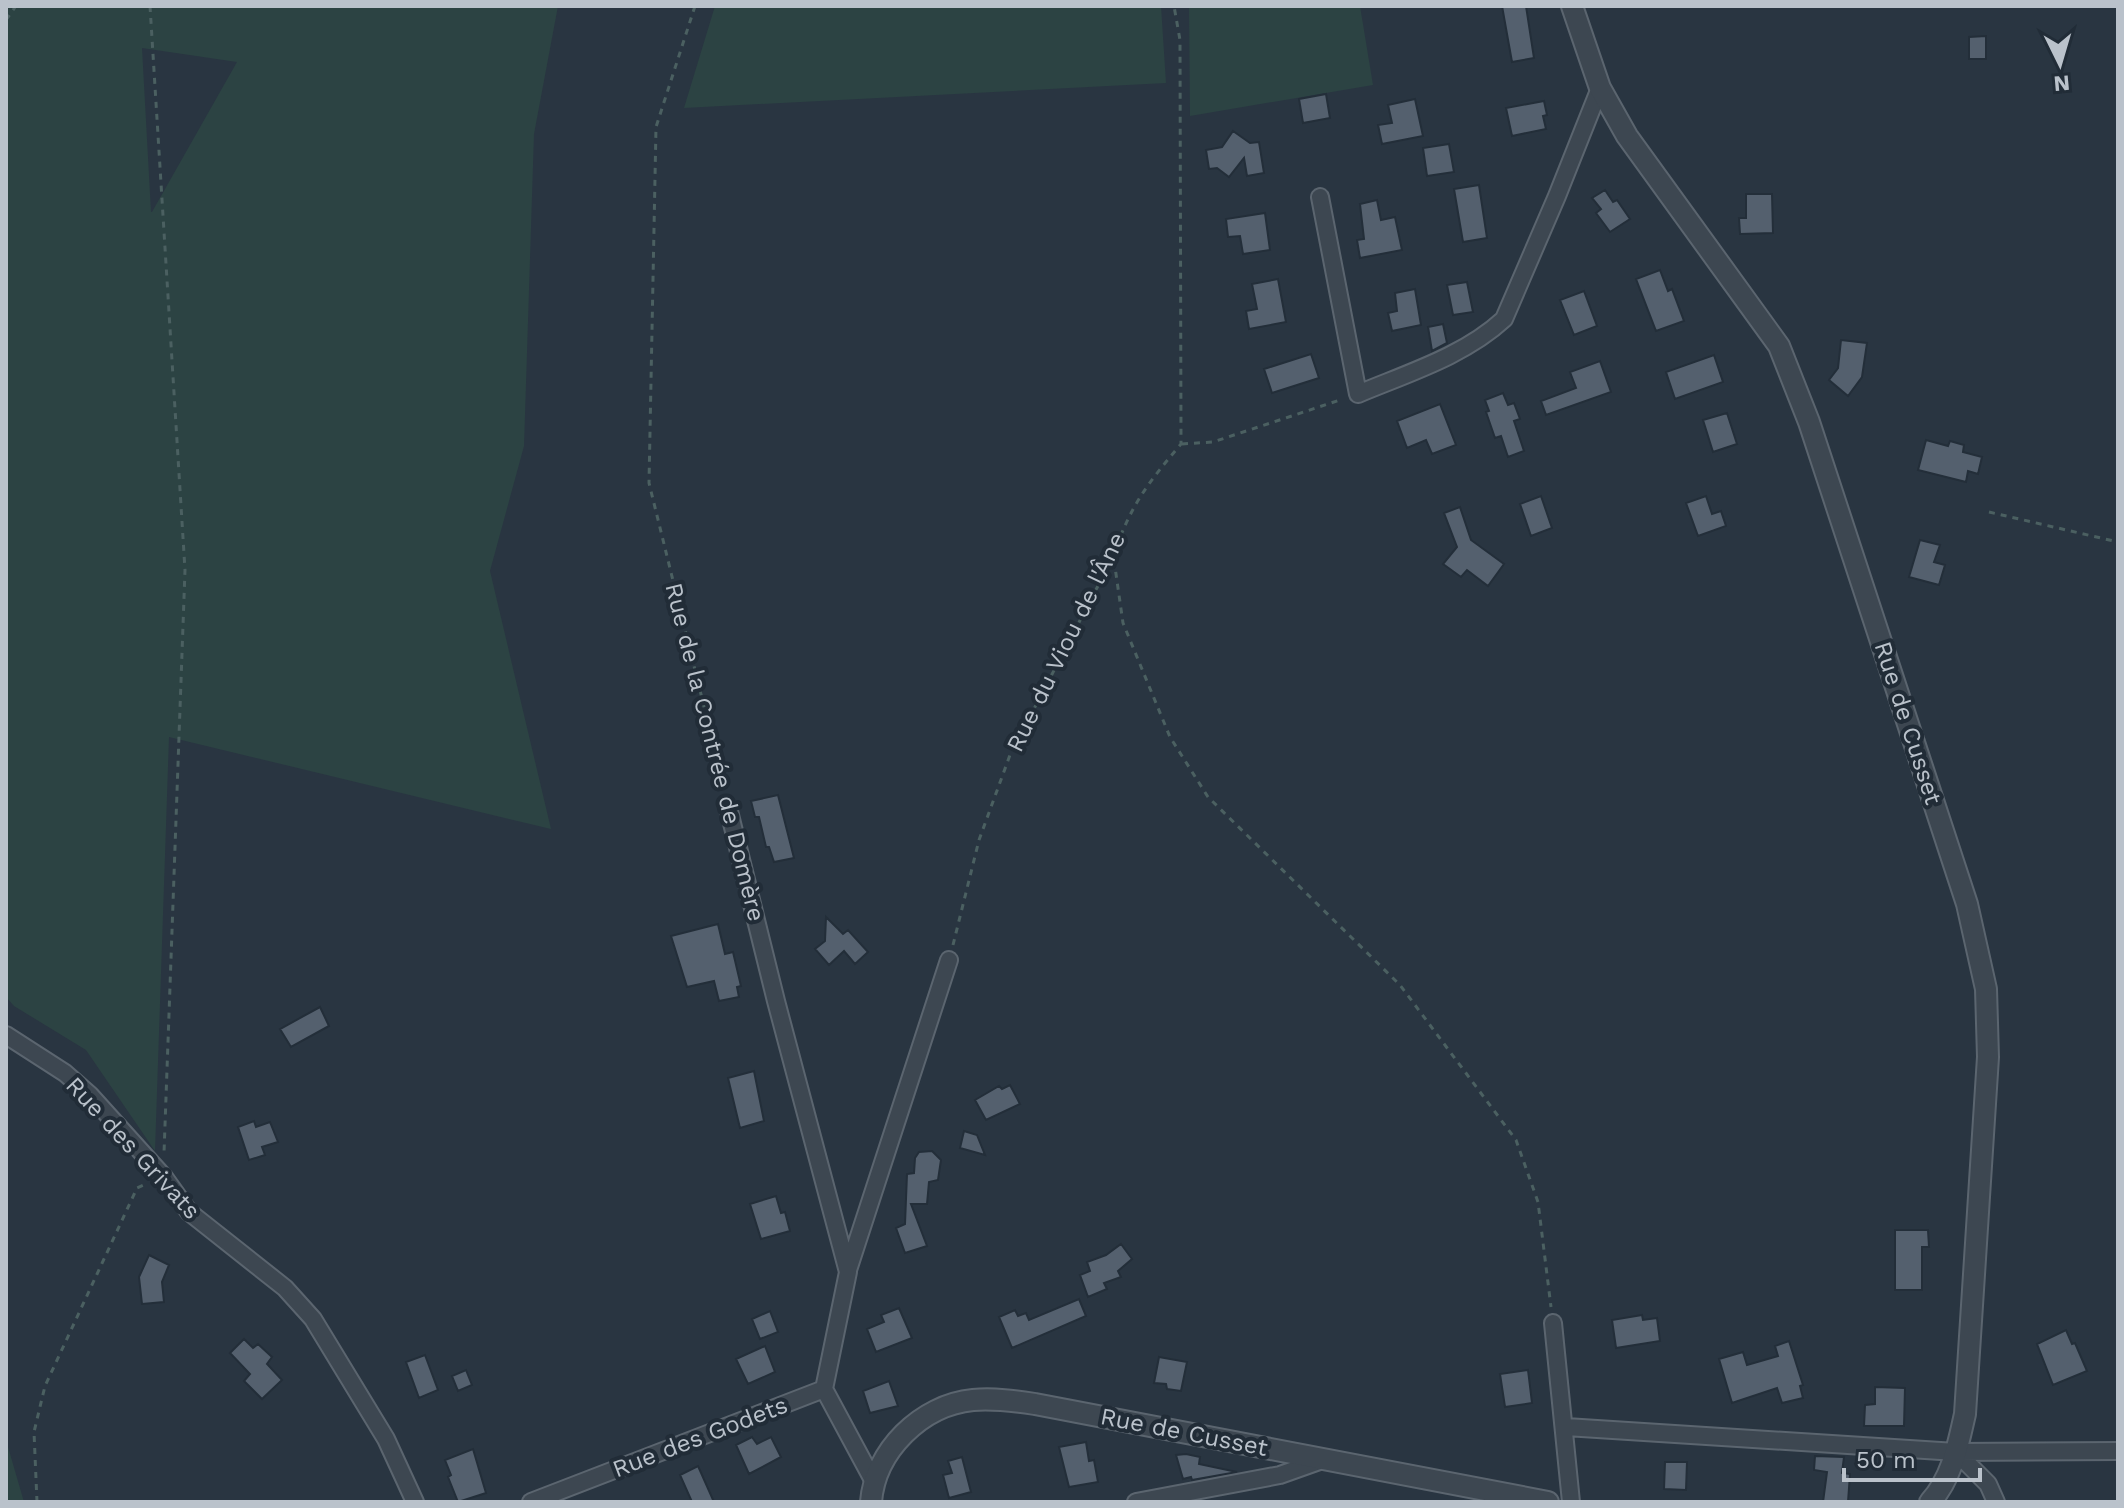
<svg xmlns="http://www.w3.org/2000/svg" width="2124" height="1508" viewBox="0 0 2124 1508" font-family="'Work Sans',sans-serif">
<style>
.green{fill:#2c4343;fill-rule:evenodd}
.building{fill:#54606e;stroke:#232e39;stroke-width:2}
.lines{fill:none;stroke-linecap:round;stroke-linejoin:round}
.minor-casing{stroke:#5b656f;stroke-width:20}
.tertiary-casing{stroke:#5b656f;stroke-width:24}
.path{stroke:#4b6061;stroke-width:3;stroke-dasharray:6 6;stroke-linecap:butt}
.minor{stroke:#3d4751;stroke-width:16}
.tertiary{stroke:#3d4751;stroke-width:20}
.labels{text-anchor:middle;stroke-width:8;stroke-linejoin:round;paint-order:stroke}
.street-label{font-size:24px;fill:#bac2cb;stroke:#212c37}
</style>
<rect width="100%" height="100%" fill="#293541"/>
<path class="green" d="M6,6h552l-24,128 -10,312 -34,125 61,258 -382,-92 -14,414 -69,-101 -72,-44 -8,-9zM142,48l95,14 -85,150h-1z
M715,6h446l5,77 -482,25z
M1189,6h171l13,79 -183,31z
M6,1440l18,62h-18z"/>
<path class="building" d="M1502,6h24l8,52 -22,4z
M1986,36v23h-17v-22z
M1326,94l4,24 -27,5 -4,-24z
M1415,99l8,37 -41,8 -4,-19 14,-2 -4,-18z
M1544,101l3,14 -4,1 3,13 -34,7 -6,-28z
M1233,131l17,12 9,-1 5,31 -17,3 -3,-18 -15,19 -12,-9 -8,1 -3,-19 16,-3z
M1449,144l5,28 -27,4 -4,-28z
M1479,185l8,53 -24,4 -9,-53z
M1605,190l8,12 4,-2 13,19 -20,13 -14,-19 5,-4 -9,-11z
M1746,194h26l1,39 -33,1 -1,-16h7z
M1377,200l4,20 14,-3 7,33 -42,8 -3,-18 7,-1 -4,-35z
M1265,213l5,37 -27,4 -3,-18 -12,1 -2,-18z
M1660,270l8,21 4,-2 12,32 -28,10 -20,-52z
M1278,279l8,43 -37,7 -3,-18 11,-2 -5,-25z
M1467,282l6,30 -20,3 -6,-30z
M1415,289l6,36 -29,6 -4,-18 9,-2 -2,-18z
M1584,291l13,35 -23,9 -14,-35z
M1443,324l4,19 -15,8 -4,-24z
M1841,340l26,3 -5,34 -14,19 -19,-16 9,-12z
M1311,354l8,24 -47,15 -8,-24z
M1714,355l9,27 -48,17 -9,-27z
M1600,361l11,31 -65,23 -5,-14 35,-13 -6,-16z
M1503,393l5,12 6,-2 6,16 -6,2 10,30 -16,6 -7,-21 -6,2 -9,-26 3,-1 -4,-11z
M1440,404l16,41 -24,9 -6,-14 -19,8 -10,-27z
M1727,413l10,31 -24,8 -10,-32z
M1926,440l22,6 2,-5 14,4 -1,7 19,5 -4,17 -10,-3 -2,11 -48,-12z
M1541,496l11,32 -21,8 -11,-32z
M1706,496l6,18 9,-3 5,15 -28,10 -12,-33z
M1460,507l11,33 33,24 -16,22 -21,-16 -6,7 -18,-13 14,-17 -13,-34z
M1920,540l20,5 -6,17 11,3 -6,20 -30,-8z
M778,795l16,63 -20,4 -5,-15h-3l-7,-30h-4l-4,-16z
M826,917l17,17 5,-4 20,22 -13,12 -11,-13 -15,14 -14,-16 10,-8z
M718,924l7,30 8,-2 8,34 -4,1 2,10 -20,4 -5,-20 -27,6 -16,-51z
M320,1007l9,19 -38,21 -11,-18z
M754,1071l10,50 -24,7 -12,-50z
M1010,1085l10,19 -34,16 -11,-20 24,-14 3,3z
M254,1121l2,6 14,-5 8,20 -16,5 3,8 -16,5 -11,-33z
M964,1131l13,4 8,20 -25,-7z
M932,1151l9,9 -3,20 -9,2 -2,22h-16l16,42 -22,7 -9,-25 9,-4 2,-50 7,-1 1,-15 4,-6z
M776,1196l5,17 4,-1 5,19 -29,8 -11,-35z
M1895,1230h33l1,17h-7v43h-27z
M1121,1244l11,15 -14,12 3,6 -17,6 3,6 -19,8 -8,-22 10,-4 -3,-9 19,-7z
M149,1255l20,10 -7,17 2,20 -22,2 -3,-27z
M1079,1299l7,17 -74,32 -13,-31 16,-7 3,6 8,-3 3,7z
M899,1308l13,30 -36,14 -9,-23 17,-7 -3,-7z
M770,1311l8,21 -18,7 -8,-20z
M1642,1315l1,5 14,-2 3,23 -44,7 -4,-28z
M2066,1330l6,14 3,-1 12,28 -34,14 -16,-41z
M244,1339l9,9 5,-4 14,13 -5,7 15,16 -20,19 -18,-18 6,-7 -20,-21z
M1789,1341l14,44 -3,1 3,12 -21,5 -5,-15 -45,15 -13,-44 24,-7 4,13 31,-9 -3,-10z
M765,1346l10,26 -27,12 -12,-25z
M425,1355l13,35 -19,8 -13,-36z
M1159,1357l28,5 -6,29 -14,-2 -1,-5 -12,-1z
M466,1370l6,15 -14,6 -6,-15z
M1528,1370l4,33 -27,4 -5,-33z
M889,1381l9,25 -28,7 -7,-22z
M1875,1387l30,1 -1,38h-40l1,-21 10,-1z
M752,1437l5,7 14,-7 10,20 -32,17 -13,-29z
M1086,1442l3,19 5,-1 4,22 -29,5 -10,-40z
M473,1449l13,44 -28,9 -10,-25 3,-2 -6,-15z
M1186,1454l14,3 -1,7 38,8 -45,8 -1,-3 -8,2 -7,-24z
M1815,1456l29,1 -2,16 8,1 -2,28h-25l4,-30 -13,-2z
M962,1457l9,35 -22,6 -6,-23 9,-2 -4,-12z
M1665,1462h22l-1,28 -22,-1z
M698,1466l16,36h-22l-12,-27z"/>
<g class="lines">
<g class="minor-casing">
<path id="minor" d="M1320,197l38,197c50,-21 106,-38 146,-75l53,-123 43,-108
M728,807l48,194 72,271 -24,117 49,91
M6,1035l59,38 25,22 74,82 25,35 96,76 28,31 73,120 29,63
M848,1270l101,-310
M1553,1323l18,179
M1566,1427l390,25 162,-1
M1956,1452l32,32 8,18
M531,1502l293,-113
M1136,1502l144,-27 45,-16"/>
</g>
<g class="tertiary-casing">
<path id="tertiary" d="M1572,6l28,82 27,48 152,210 30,76 158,482 19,85 2,68 -23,357c-7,31 -13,64 -35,88
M871,1502c4,-51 50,-97 102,-102 21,-2 42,1 62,4l513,98"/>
</g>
<path class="path" d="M150,6l35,564 -21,583
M695,6l-39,121 -7,356 76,309
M6,20l10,-14
M1182,444l31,-2 130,-43
M1989,512l129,30
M1114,560l9,63 47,114 38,60 192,188 116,155 22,62 13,105
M953,945l26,-105 31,-85 103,-198c17,-51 34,-73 68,-113l-1,-404 -6,-34
M37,1502l-3,-70 11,-46 92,-198 9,-4"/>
<use href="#minor" class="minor"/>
<use href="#tertiary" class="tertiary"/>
</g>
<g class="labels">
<g class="street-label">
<text transform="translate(1066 642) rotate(-64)" y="8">Rue du Viou de l'Âne</text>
<text transform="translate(1908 723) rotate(72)" y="8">Rue de Cusset</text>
<text transform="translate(715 752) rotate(76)" y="8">Rue de la Contrée de Domère</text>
<text transform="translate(133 1148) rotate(47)" y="8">Rue des Grivats</text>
<text transform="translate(1184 1432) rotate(11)" y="8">Rue de Cusset</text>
<text transform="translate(700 1437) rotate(-21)" y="8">Rue des Godets</text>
</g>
</g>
<rect width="2124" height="1508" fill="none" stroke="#bac2cb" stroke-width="16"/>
<g transform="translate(2060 64) rotate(175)" stroke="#212c37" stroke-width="6" paint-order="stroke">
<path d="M0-6L14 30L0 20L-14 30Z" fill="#bac2cb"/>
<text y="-12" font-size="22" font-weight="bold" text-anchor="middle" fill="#bac2cb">N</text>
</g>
<path d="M1844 1468v12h136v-12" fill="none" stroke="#bac2cb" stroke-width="4"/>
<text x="1856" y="1468" font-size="24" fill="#bac2cb" stroke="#212c37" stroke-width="6" paint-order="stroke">50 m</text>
</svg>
